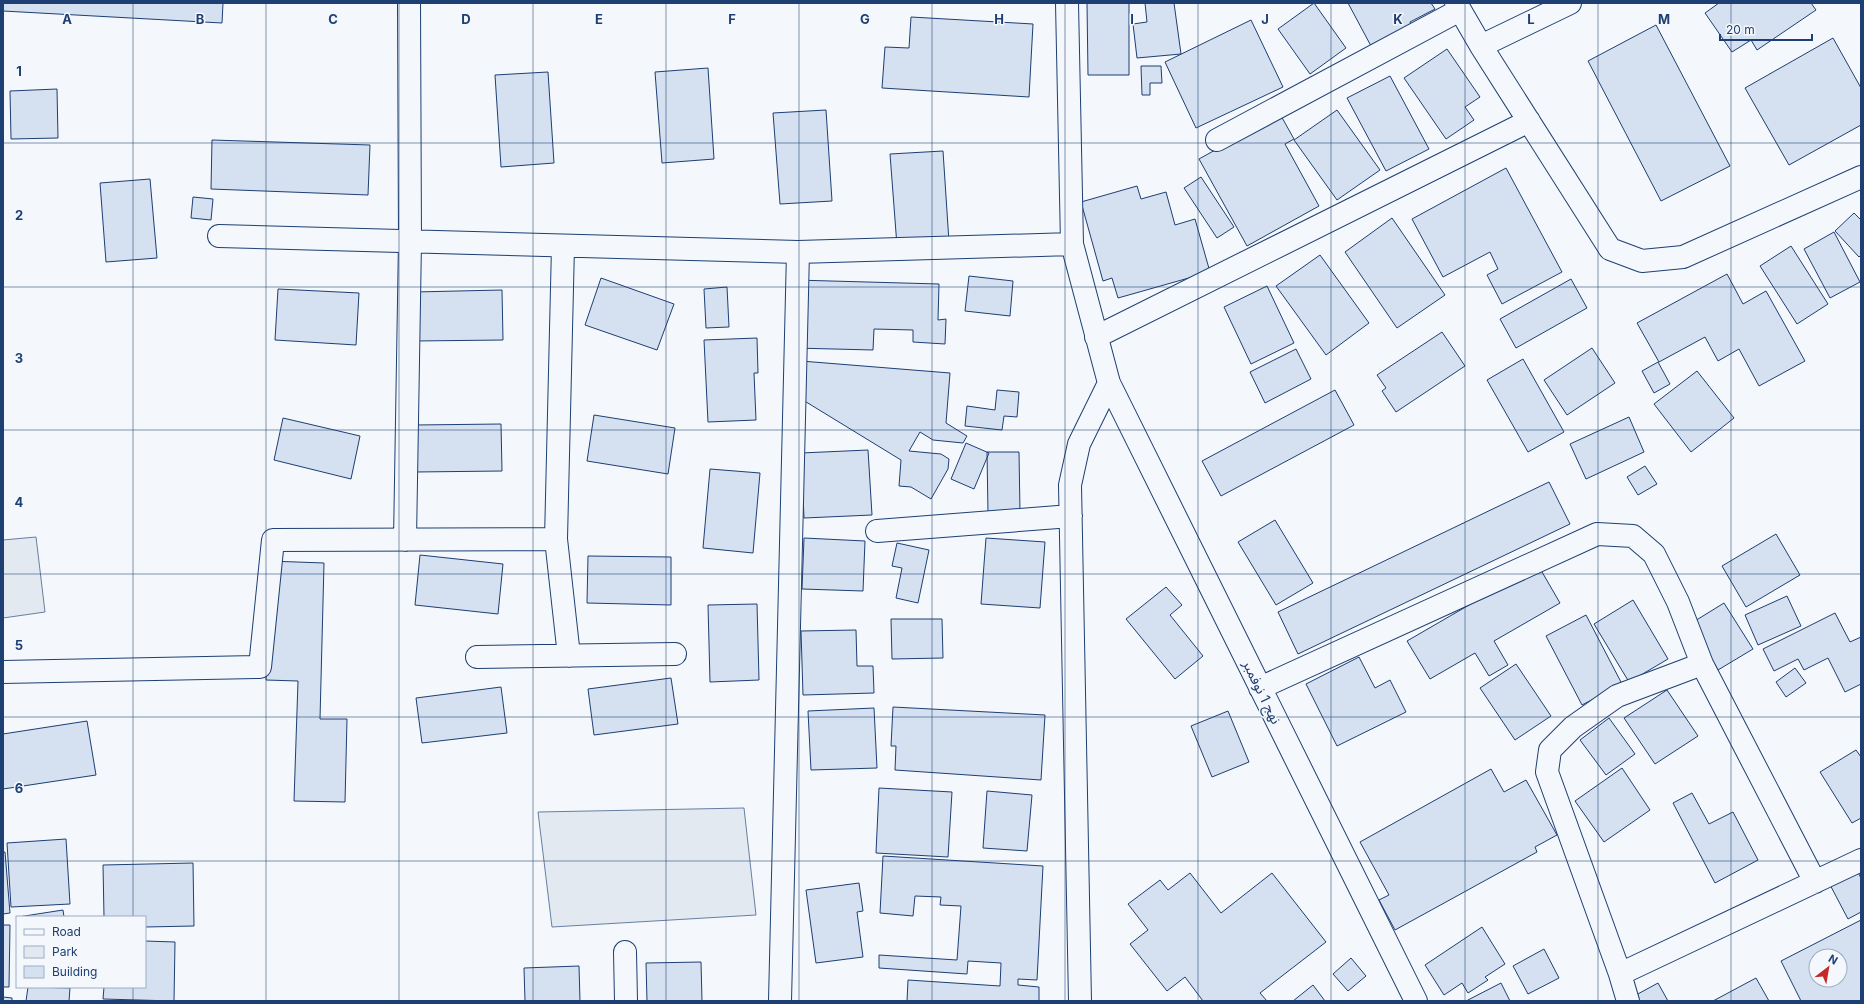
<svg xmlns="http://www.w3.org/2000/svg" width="1864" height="1004" viewBox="0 0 1864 1004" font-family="Inter,'Noto Sans Arabic',sans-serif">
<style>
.green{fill:#e3e9f0;stroke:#687fa3}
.building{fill:#d5e0f0;stroke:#1d3f73;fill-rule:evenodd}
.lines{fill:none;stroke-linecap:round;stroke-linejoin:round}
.minor-casing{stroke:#1d3f73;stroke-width:24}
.minor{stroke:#f4f7fb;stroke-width:22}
.grid{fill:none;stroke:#1d3f73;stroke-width:1;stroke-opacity:0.55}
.labels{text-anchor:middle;stroke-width:3;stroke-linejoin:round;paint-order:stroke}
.street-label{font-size:14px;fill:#1d3f73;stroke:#f4f7fb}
.grid-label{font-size:13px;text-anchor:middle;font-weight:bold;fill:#1d3f73;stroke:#f4f7fb;stroke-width:3;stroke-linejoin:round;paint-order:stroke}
</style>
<rect width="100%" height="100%" fill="#f4f7fb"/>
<path class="green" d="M36,537l9,75 -42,6v-78z
M744,808l12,107 -204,12 -14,-115z"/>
<path class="building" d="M3,3h220l-1,20 -219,-12z
M1087,3h42v72h-41z
M1145,3h29l7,51 -44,4 -4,-34 14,-2z
M1314,3l32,45 -36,26 -32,-45z
M1348,3h83l4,6 -25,13 1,3 -40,21z
M1719,3h92l5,7 -59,40 -6,-10 -19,12 -27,-39z
M911,17l122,7 -4,73 -147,-9 3,-41 24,1z
M1251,20l32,67 -87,41 -31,-66z
M1656,25l74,141 -69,35 -73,-140z
M1833,38l28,50v37l-72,40 -44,-77z
M1447,49l33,48 -15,10 9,13 -28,19 -42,-61z
M1141,66h20l1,17h-12v12h-8z
M708,68l6,91 -52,4 -7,-91z
M548,72l6,91 -53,4 -6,-92z
M1390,76l39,73 -43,22 -39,-73z
M57,89l1,49 -47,1 -1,-48z
M826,110l6,91 -52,3 -7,-91z
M1337,110l43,60 -43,30 -43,-60z
M1280,114l14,25 -9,5 34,62 -72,40 -48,-87z
M212,140l158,5 -2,50 -157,-6z
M943,151l6,91 -52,4 -7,-92z
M1506,168l56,104 -60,32 -15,-29 11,-6 -8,-17 -47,25 -31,-58z
M1201,177l33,50 -17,11 -33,-50z
M150,179l7,79 -51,4 -6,-79z
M1137,186l4,13 25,-7 9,33 20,-6 15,53 -92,26 -6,-20 -9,3 -22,-79z
M193,197l20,2 -2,21 -20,-2z
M1854,213l7,7v35l-2,2 -24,-26z
M1392,218l53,77 -48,33 -52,-76z
M1834,232l26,50 -30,16 -26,-49z
M1791,246l37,58 -31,20 -37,-58z
M1320,255l49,68 -43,32 -50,-69z
M1727,274l16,30 23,-13 39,70 -46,25 -20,-37 -21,12 -13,-24 -46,25 -22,-39z
M969,276l44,5 -3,35 -45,-5z
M601,278l73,26 -17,46 -72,-25z
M1571,279l16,29 -71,40 -16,-29z
M795,280l144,4 -1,36 8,-1 -1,25 -32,-2v-12l-39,-1 -1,21 -79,-2z
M1267,286l27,57 -43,21 -27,-57z
M727,287l2,40 -23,1 -2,-39z
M278,289l81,4 -3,52 -81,-5z
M502,290l1,50 -88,1 -1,-49z
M1442,332l23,34 -69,46 -14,-21 4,-3 -9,-13z
M757,338l1,35h-4l2,47 -48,2 -4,-82z
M1592,348l23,35 -48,32 -23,-35z
M1296,349l15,30 -46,24 -15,-31z
M1523,359l41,73 -36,20 -41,-72z
M801,361l149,12 -4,50 21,13 -4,7 -30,-3 -13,-8 -11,19 32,3 8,5 -1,10 -17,30 -20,-12 -12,-1 2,-26 -103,-63z
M1658,362l12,22 -16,9 -12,-22z
M1697,371l37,47 -43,34 -37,-48z
M997,390l22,2 -2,25 -13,-1 -2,14 -37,-4 2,-20 28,4z
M1335,390l19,35 -133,71 -19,-35z
M594,415l81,13 -7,46 -81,-13z
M1629,417l15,35 -58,27 -16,-35z
M283,418l77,18 -9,43 -77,-19z
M501,424l1,47 -87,1v-47z
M966,443l23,10 -15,36 -23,-10z
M868,450l4,65 -68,3 -3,-65z
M987,452h32l1,60 -32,1z
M1645,466l12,18 -19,11 -11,-18z
M710,469l50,4 -7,80 -50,-5z
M1549,482l21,42 -272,130 -20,-42z
M1275,520l38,63 -37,22 -38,-63z
M1776,534l24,41 -54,32 -24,-41z
M804,538l61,3 -2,50 -61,-2z
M986,538l59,4 -5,66 -59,-4z
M897,543l32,7 -11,53 -22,-5 6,-30 -10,-2z
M420,555l83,9 -5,50 -83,-9z
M588,556l83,1v48l-84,-2z
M269,561l55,2 -4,156h27l-2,83 -51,-1 4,-120 -32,-1z
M1538,565l22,38 -66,38 14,24 -19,11 -14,-23 -45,26 -23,-38z
M1166,587l16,18 -12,10 33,41 -28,23 -49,-60z
M1787,596l14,30 -43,19 -13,-30z
M1633,600l35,59 -39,23 -35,-58z
M1724,603l29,46 -35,21 -28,-46z
M757,604l2,76 -49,2 -2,-77z
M1835,613l15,29 11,-5v47l-16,8 -17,-34 -24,12 -6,-11 -24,12 -11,-22z
M1586,615l36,69 -40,21 -36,-69z
M891,619h51l1,39 -51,1z
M856,630l1,36h16l1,27 -71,2 -2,-64z
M1359,657l16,31 15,-8 16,32 -69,34 -31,-62z
M1516,664l35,52 -36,24 -35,-52z
M1795,668l11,15 -20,14 -10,-15z
M671,678l7,46 -84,11 -6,-46z
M501,687l6,46 -85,10 -6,-45z
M1667,690l31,46 -43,28 -31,-46z
M893,707l152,8 -4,65 -146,-10 1,-24h-5z
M874,708l3,60 -66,2 -3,-59z
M1228,711l21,51 -37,15 -21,-51z
M1609,718l26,36 -29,21 -26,-35z
M87,721l9,54 -93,14v-55z
M1856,750l5,7v61l-9,5 -32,-51z
M1622,768l28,42 -46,32 -29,-41z
M1491,769l13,23 22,-12 31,55 -22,12 2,5 -142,78 -16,-30 10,-5 -29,-53z
M879,788l73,4 -4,65 -72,-4z
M987,791l45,4 -5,56 -44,-3z
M1692,793l17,31 24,-12 25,48 -43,23 -42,-80z
M66,839l4,65 -59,3 -4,-64z
M3,852h2l5,61 -7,1z
M883,856l160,10 -6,114 -19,-1v6l21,2v14h-132l1,-21 92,6 1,-23 -33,-2 -1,13 -88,-6v-13l78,5 4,-54 -21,-1 1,-8 -26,-1 -2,20 -33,-3z
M193,863l1,63 -49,1v-10h-41l-1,-52z
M1855,867l6,11v34l-13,7 -20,-38z
M1190,873l31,40 51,-40 54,69 -66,51 7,8h-64l-18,-24 -18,14 -37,-47 18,-14 -20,-26 32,-24 8,10z
M859,883l4,28 -6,1 6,45 -47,6 -10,-73z
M63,910l1,7h-46z
M1861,920v81h-60l-20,-40zM1816,956h24v24h-24z
M3,925h7l-1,62h-6z
M1482,927l23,37 -20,13 3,3 -20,13 -6,-10 -18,12 -19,-30z
M145,941l30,1 -1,59 -71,-2 1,-12h41z
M1544,949l15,29 -31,16 -15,-28z
M1351,958l15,18 -18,15 -15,-17z
M701,962l1,39h-55l-1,-38z
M579,966l1,35h-55l-1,-33z
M1756,978l13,23h-56z
M1501,983l9,18h-44z
M1658,983l10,18h-43z
M1313,985l12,16h-32z
M28,987l42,1 -1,13h-43z
M3,997l9,1v3h-9z"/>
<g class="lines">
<g class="minor-casing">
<path id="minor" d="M1067,3l5,241 37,139 -30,61 -9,41 10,516
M1456,3l25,43 129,203 32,12 41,-4 178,-80
M1481,46l89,-43
M1217,140l243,-130
M219,236l579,16 274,-8
M563,246l-7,293 13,117
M1096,337l433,-216
M1109,383l307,618
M877,531l194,-15
M405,540l5,-299 -1,-238
M477,657l198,-3
M3,672l257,-5 13,-127 283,-1
M1260,688l337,-154 36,2 21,18 24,48 24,62 113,218
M625,952l1,49
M1620,974l241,-114
M780,1001l18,-749
M1628,1001l-8,-27 -73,-202 3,-22 23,-23 44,-31 85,-32"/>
</g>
<use href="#minor" class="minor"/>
</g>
<path class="grid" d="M133,3v914M266,3v998M399,3v998M533,3v998M666,3v998M799,3v998M932,3v998M1065,3v998M1198,3v998M1331,3v998M1465,3v998M1598,3v998M1731,3v998M3,143h1858M3,287h1858M3,430h1858M3,574h1858M3,717h1858M3,861h1858M133,987v14"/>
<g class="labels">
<g class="street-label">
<text transform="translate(1262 692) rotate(64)" y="5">نهج 1 نوفمبر</text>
</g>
</g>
<g class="grid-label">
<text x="67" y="24">A</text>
<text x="200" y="24">B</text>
<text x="333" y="24">C</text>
<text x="466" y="24">D</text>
<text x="599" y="24">E</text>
<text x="732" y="24">F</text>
<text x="865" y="24">G</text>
<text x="999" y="24">H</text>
<text x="1132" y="24">I</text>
<text x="1265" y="24">J</text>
<text x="1398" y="24">K</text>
<text x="1531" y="24">L</text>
<text x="1664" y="24">M</text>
<text x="19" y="76">1</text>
<text x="19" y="220">2</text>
<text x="19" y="363">3</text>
<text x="19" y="507">4</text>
<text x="19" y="650">5</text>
<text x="19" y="793">6</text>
</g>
<rect width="1864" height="1004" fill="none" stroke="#1d3f73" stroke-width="8"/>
<rect x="16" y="916" width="130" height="72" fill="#f4f7fb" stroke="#9eadc5"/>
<rect x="24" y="929" width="20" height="6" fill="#f4f7fb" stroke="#9eadc5"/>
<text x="52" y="936" font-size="12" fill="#1d3f73">Road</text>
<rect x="24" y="946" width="20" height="12" fill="#e3e9f0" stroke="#9eadc5"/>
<text x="52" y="956" font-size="12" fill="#1d3f73">Park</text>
<rect x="24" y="966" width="20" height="12" fill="#d5e0f0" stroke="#9eadc5"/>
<text x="52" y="976" font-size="12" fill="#1d3f73">Building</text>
<g transform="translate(1828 968) rotate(31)"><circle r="19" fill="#f4f7fb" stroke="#9eadc5"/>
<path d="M0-3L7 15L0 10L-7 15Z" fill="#c62828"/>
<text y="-6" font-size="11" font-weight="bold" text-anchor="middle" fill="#1d3f73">N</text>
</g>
<path d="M1720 34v6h92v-6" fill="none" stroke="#1d3f73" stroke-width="2"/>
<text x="1726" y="34" font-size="12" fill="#1d3f73" stroke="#f4f7fb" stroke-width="3" paint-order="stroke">20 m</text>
</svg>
